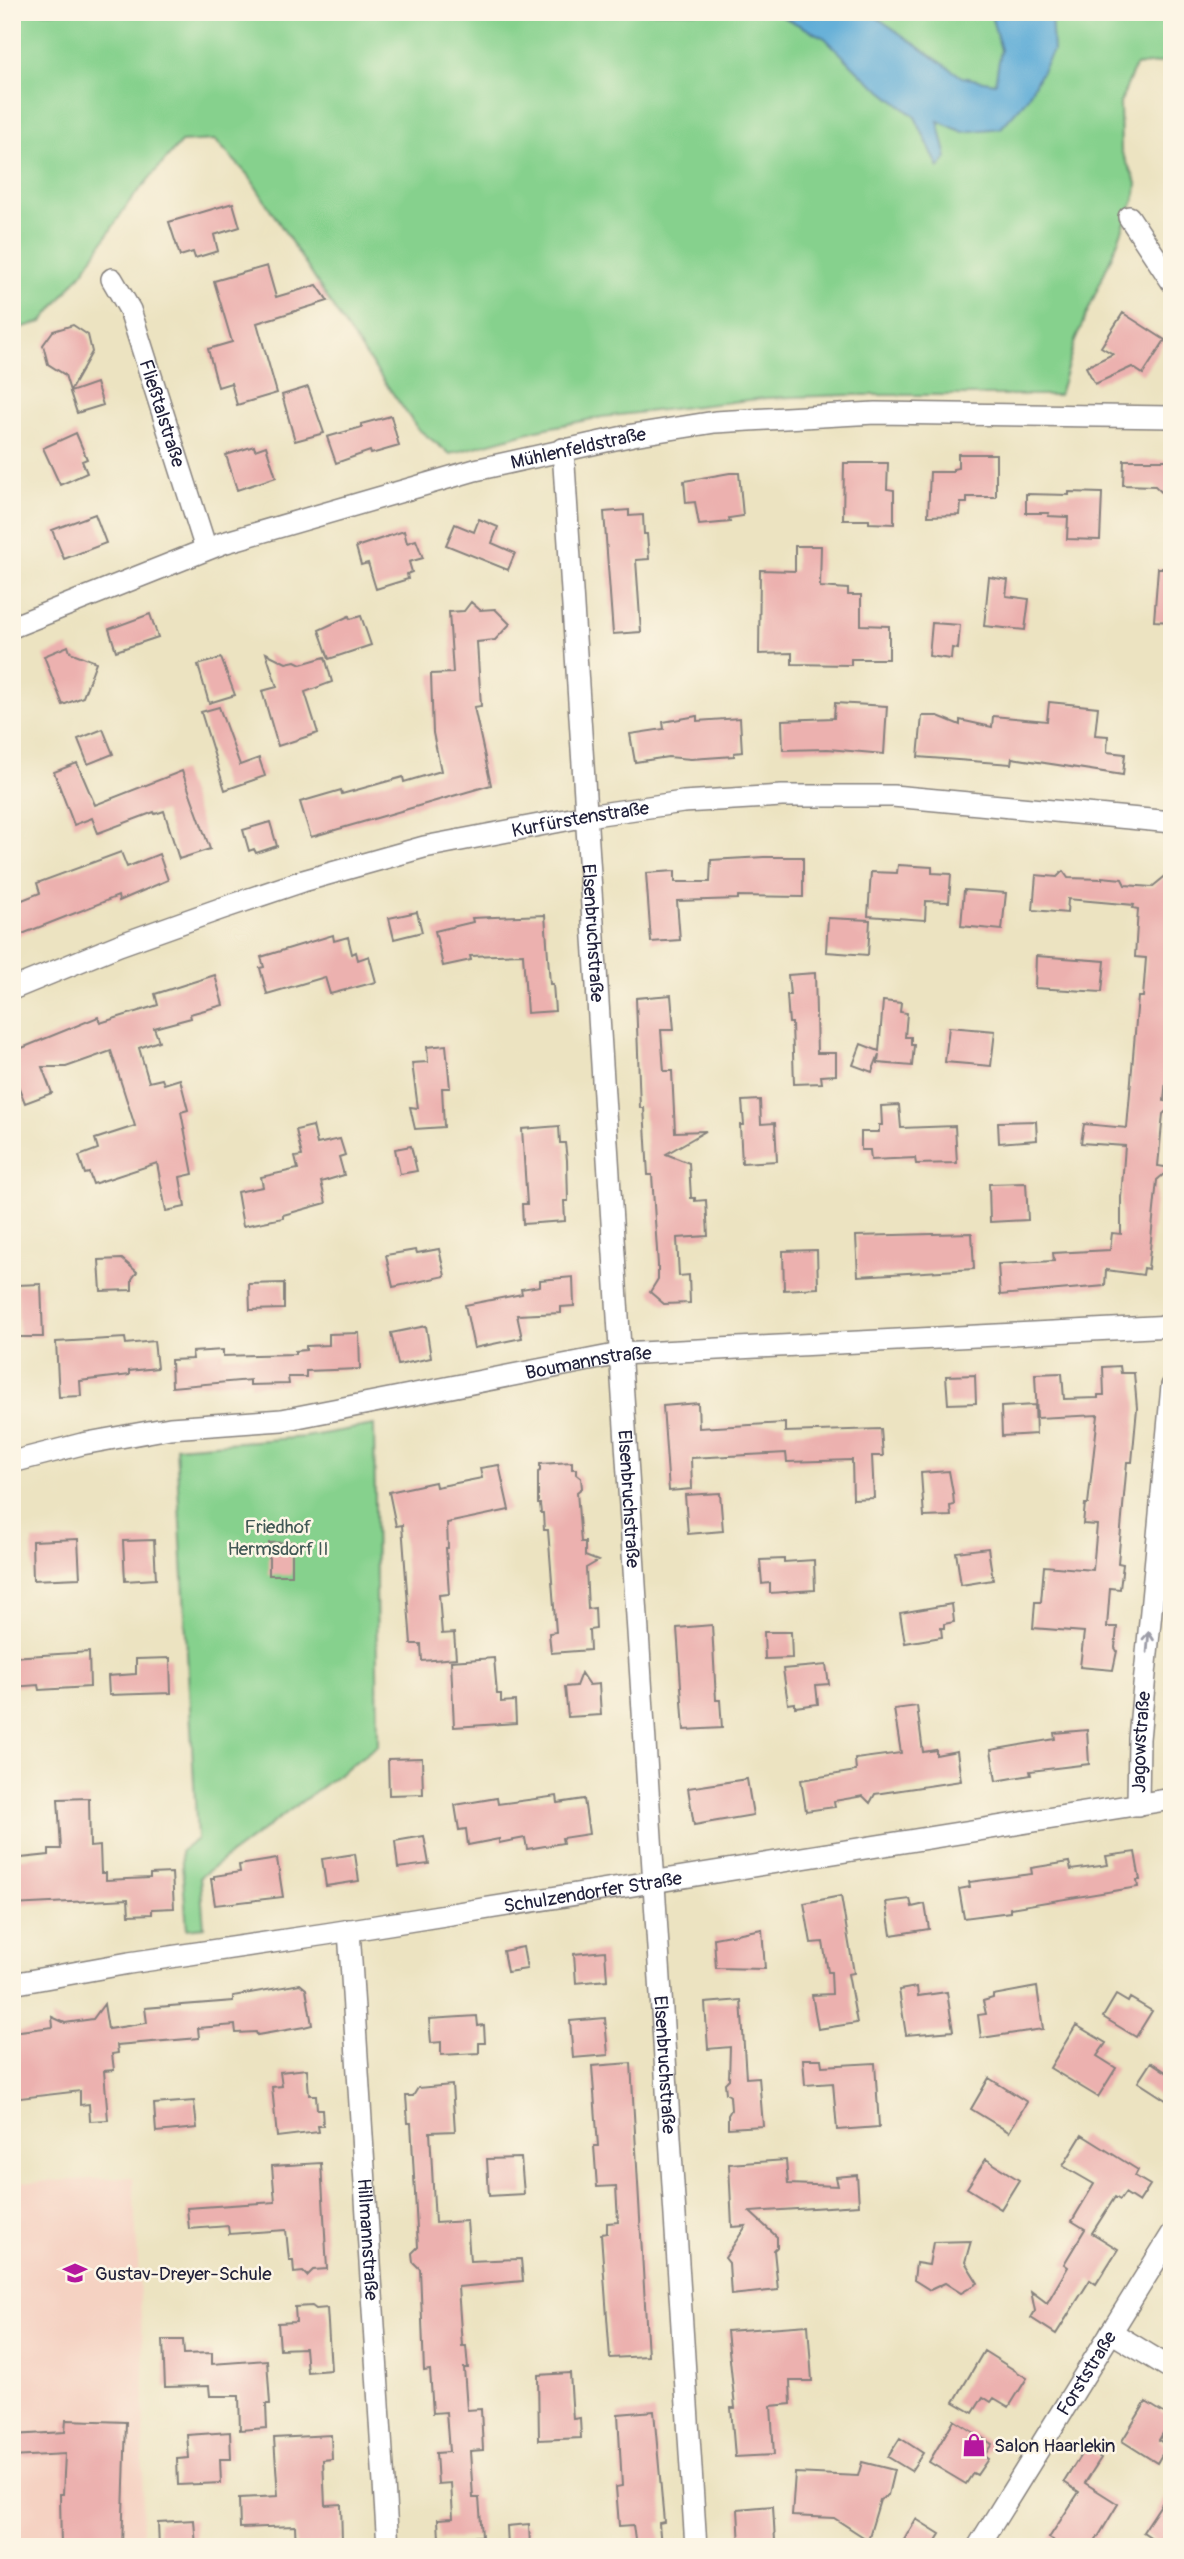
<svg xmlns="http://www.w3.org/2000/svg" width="1184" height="2559" viewBox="0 0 1184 2559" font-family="Pangolin,sans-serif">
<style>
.built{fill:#f5d2c2}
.green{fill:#86d18d;stroke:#547a64;stroke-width:2}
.water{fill:#5dacd7;stroke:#406789;stroke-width:2}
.building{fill:#ecb1af}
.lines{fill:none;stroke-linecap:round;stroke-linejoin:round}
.minor-casing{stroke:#87827e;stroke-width:24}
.minor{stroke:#fff;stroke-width:21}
.oneway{stroke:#9c9ca7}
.labels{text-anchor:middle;stroke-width:5;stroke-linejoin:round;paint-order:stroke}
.street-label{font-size:19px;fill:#22223b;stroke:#fcf5e5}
.park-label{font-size:19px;fill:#405754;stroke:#fcf5e5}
.poi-label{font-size:19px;fill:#22223b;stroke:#fcf5e5;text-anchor:start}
</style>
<rect width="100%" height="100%" fill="#fcf5e5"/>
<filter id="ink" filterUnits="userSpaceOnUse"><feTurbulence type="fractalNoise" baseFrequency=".0143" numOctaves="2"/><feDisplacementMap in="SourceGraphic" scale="14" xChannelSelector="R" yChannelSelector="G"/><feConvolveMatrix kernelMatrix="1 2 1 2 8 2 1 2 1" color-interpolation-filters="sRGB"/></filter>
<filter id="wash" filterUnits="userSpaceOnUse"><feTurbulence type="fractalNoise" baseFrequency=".00686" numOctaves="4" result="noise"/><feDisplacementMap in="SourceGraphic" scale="28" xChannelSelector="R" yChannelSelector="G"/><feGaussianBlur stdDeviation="1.57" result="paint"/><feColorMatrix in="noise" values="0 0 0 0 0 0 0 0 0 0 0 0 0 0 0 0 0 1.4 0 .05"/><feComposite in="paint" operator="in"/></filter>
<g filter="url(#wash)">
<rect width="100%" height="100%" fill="#ece3c1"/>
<path class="built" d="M133,2177l11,191 -2,179h-130v-364z"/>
<path class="green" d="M12,12h1160v54l-8,-4 -29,4 -15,37 1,48 16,32 -1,11 -18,47 -43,100 -16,54h-212l-81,3 -164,19 -65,13 -87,24 -32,-25 -71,-100 -98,-153 -34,-36 -34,2 -52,60 -44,67 -43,53 -30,8z
M374,1425l4,320 -178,132 4,50 -17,2 -6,-78 16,-12 -21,-392 129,-10z"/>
<path class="water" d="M773,12h96l93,65 33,6 6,-33 -11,-38h61l2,39 -27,49 -25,28 -38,4 -25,-11 9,37 -8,10 -24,-51 -53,-42 -37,-37z"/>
<g id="blocks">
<path class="building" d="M233,203l7,24 -26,8 4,16 -23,7 -2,-6 -13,4 -11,-34z
M267,266l9,31 41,-12 11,16 -71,22 20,70 -40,12 -6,-22 -13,4 -10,-38 24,-7 -18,-61z
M1123,313l42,27 -22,34 -11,-7 -37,17 -9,-17 27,-13 -12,-7z
M73,325l15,10 4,17 -22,39 -5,-16 -17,-11 -5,-19 10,-14z
M96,383l7,22 -26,8 -7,-21z
M308,387l16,46 -29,8 -13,-46z
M391,416l8,30 -28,8 -1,-3 -34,12 -9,-26 35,-10 -1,-3z
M76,433l11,26 -5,2 5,12 -27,12 -17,-37z
M254,446l1,4 11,-4 10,31 -39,13 -11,-35z
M958,454h38v43h-29v6h-6l-1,12 -32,1 2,-44h23v-3l5,-1z
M1124,460h48v42l-17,-16 -32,-1z
M844,463h44l-1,26 7,1v34l-25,-1v-3h-26z
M730,473h9l4,43 -14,2 1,4 -31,3 -4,-23 -9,1 -2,-22z
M1069,492l33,1 -2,47 -33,-1 1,-22 -20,-1 1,-3h-23v-19l43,1z
M629,510v6l14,-1 1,19h3l2,25 -13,1 5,72 -28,2 -9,-122z
M95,514l11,29 -42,16 -12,-29z
M479,519l19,8 -6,16 23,10 -7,17 -62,-25 9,-21 19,8z
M404,531l3,12 9,-3 7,18 -14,4 3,10 -5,2 1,5 -32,10 -8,-26 -7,2 -5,-18z
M795,546h26l-1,41 28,2v6h13v30l28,1v33h-38v6l-59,-1v-11l-33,1 1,-84 35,1z
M1158,568h14v54l-18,-1z
M989,577l19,3 -2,16 23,3 -4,31 -41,-4z
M471,602l9,8 15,-1 15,15 -15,16 -18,2 4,64 -7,1 17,78 -180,52 -11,-35 41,-12 1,4 61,-17 1,5 37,-11 -8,-38 -2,-59 22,-1 -4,-61 15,-1z
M150,614l8,23 -42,14 -7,-22z
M349,616l1,3 11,-3 10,29 -42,14 -10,-29z
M932,623l28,2 -2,24 -6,-1 -1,11 -22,-3z
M68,646l2,6 26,10 -13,35 -20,8 -19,-49z
M266,653l20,10 9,-2 6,3 24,-7 7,25 -27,10 13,41 -40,13 -16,-55 15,-4z
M221,658l14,37 -26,8 -11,-38z
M1049,702l49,5 -3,28 13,1 -1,16 18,2 -2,21 -111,-17 -1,6 -93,-7 4,-41h16l22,9v-5l32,7 1,-11 54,5z
M835,703l52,3 -3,48 -56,-5 -45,1 -1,-30 52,-2z
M219,707l21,58 19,-7 6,18 -40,14 -24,-78z
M697,716v5l43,-3 2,34 -8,1v3l-43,3 -23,-2 -33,5 -5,-28 34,-5 -1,-7z
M103,729l10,25 -25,10 -10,-25z
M77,763l18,42 87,-34 28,78 -31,10 -15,-48 -9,3 -1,-2 -56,21 -6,-15 -18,7 -20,-53z
M270,822l7,24 -21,7 -2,-4 -5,2 -6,-21z
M121,852l6,15 32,-13 9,26 -49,21 -1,-5 -106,42v-34l28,-11 -3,-10z
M764,857h39v40l-65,-1v3l-61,2 3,39 -29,2 -5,-69 29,-2v11h35l1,-22z
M898,865l34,2v6l19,1 -2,28 -23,-1 -1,19 -57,-4 3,-44 26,1z
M1063,871l5,7 34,1v-2l20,2 3,6 27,2 17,-14 -1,15 4,1v125l-8,87 8,1v4l-9,8 -5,52 13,2 -14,12 -9,89 -4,-1 -1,7 -37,-5 -1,16 -105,9 -2,-31 56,-3 -1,-8 57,-3 2,-17 9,1v-36l4,-52 -44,-3 3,-19 43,4 11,-131h5l3,-39 -11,-1 3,-48 -5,-1 1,-3 -66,-6 -1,14 -34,-3 3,-35 21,2z
M964,890l42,3 -4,37 -41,-4z
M417,912l5,20 -28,7 -5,-21z
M545,915l5,69h3l2,27 -28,2 -4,-59 -53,2 1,4 -28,6 -8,-35 38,-9 -1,-4z
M828,918l42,2 -2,35 -42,-3z
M333,935l1,6 14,-4 4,17 4,-2 2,8 11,-4 7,26 -46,12 -5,-17 -58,17 -7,-26 4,-1 -3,-10z
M1036,956l69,5 -3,31 -67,-4z
M815,973l2,80h19v22l-15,1 1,7 -28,1 -2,-61h-3l-2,-28h3l-2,-20z
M215,975l8,30 -33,9 1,4 -37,10 5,13 -20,7 10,34 13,-3 2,5 16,-5 8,31 -7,2 12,62 -13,3 5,30 -19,4 -9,-48 -64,21 -4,-11 -4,1 -6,-18 19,-7 -3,-10 40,-13 -24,-75 -45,16h-24l10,26 -27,10 -13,-32v-19l86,-35 2,6 58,-18 -3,-11z
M671,995l3,35h-13l3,41h8l3,61 31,-1 -40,23 23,9 2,35h4v3l11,-1 2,36 -31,2 2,38 10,-1 1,28 -26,1 -14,-12 8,-13v-14l-6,-90h-4l-4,-67h-4l-4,-110z
M883,1001l18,2 -1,9 7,1 -2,24h6v8h3l-2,21 -34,-3 1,-9 -7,18 -19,-7 8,-21 18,7z
M949,1027l46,4 -4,35 -46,-4z
M446,1045l4,43h-8l2,39 -29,2 -5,-22 8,1 -6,-45 16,-1 -1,-15z
M760,1100l1,24 14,-1 2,38 -35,2 -2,-38h4l-2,-24z
M899,1105l2,23 54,-2 2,37 -41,1 -1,-6 -44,2 -1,-10h-9v-18h18v-7h3l-1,-19z
M1036,1121l1,19 -38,3 -1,-21z
M313,1126l4,18 23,-5 5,16 -6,2 5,18 -23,7 5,21 -43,12v3l-40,8 -6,-34 26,-5 -2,-10 37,-8 -3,-12 7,-1 -6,-26z
M559,1126l1,17h5l2,17 1,41h-4l1,20 -42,3 -1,-20h5l-5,-75z
M411,1146l6,25 -17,3 -5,-25z
M1026,1183l2,37 -38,2 -1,-38z
M972,1233l2,36 -116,7 -2,-40z
M439,1249l6,27 -52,11 -7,-32 30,-5 1,3z
M817,1250l1,38 -34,2 -1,-39z
M122,1259l15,13 -5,7v11l-31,1 -2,-31z
M573,1277l1,29 -13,1v6l-44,2 5,23 -48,10 -9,-43 57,-11 -1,-5 19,-3v-6z
M284,1283v26l-34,1 -1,-26z
M41,1284l2,53h-24l-2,-52z
M426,1326l5,32 -33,7 -7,-32z
M359,1333l1,36 -54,2v6h-18l1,7 -39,1v-5l-78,7 -1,-27 22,-1 -1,-7 31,-2v6l72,-2v-3l11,-1v-4l23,-1v-11z
M125,1338l1,6 28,-3 3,27 -28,3v4l-49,6 1,15 -22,1 -3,-55z
M1120,1366l1,7h13l3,35 -5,54h-5l-9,101 5,1 -3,25 -10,-1 -3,39h10l-2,21 2,3 -4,19 -33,-3 4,-35 -51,-4 2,-26h6l3,-36 49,4 4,-45 -14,-1 2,-20h3l10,-89 -61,3 -2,-44 27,-1 2,26 34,-1v-3h6l-1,-28z
M975,1375l1,28 -28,1 -2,-28z
M698,1403l1,25 86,-5v9l96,-3 2,27h-11l2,42 -21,1 -1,-39 -65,2 -1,-9 -95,5 1,31 -23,2 -6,-85z
M1035,1405l1,29 -34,2 -1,-29z
M572,1462v7h4v5l5,4 1,10 -5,4 4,50h4v14l13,5 -12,7 2,41 7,-1 1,21 -7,1 1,20 -39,3 -2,-20 7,-1 -8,-102h-4l-1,-17h-2l-1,-9h-2v-32l2,-1v-7z
M499,1465l10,45 -62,13 1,25h-2l3,46 -10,1 3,39 12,-1 2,25 -34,3 -1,-17h-10l-9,-119 -6,1 -7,-34 46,-10 1,5 46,-9 -2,-10z
M949,1471l4,22 1,12 -4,1 1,10 -27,1 -3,-44z
M720,1493l3,38 -35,3 -3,-39z
M78,1539l2,39 -47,2 -1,-39z
M154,1540l2,39 -31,2 -2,-40z
M292,1542v33h-23v-32z
M988,1548l5,32 -32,5 -5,-33z
M784,1559v3l30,-2 1,30 -45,3v-10l-8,1 -2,-24z
M952,1604l2,18 -10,2v4h-3l1,9 -37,6 -5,-30z
M712,1625l4,75h4l2,28 -38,2 -7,-102z
M764,1632h27l1,26 -27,1z
M89,1652l1,35 -51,3 -1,-5 -26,2v-30z
M170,1658l1,35 -62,2 -1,-19 28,-2v-15z
M494,1658l3,36h4v8l14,-1 1,22 -62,4 -3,-66z
M826,1665l3,19 -13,1 2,19 -23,3v-4l-7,1 -5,-35z
M581,1673l8,12 10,-1 2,31 -33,2 -3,-30 11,-1z
M917,1706l6,46 13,-2v5l21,-4 4,30 -86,13 -5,9 -7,-7 -29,5 1,6 -29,4 -5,-31 55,-9 -1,-12 46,-6 -7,-44z
M1087,1730l2,34 -59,7 1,4 -35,6 -5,-31 64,-11 -1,-6z
M422,1758l1,36 -34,1 -1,-36z
M747,1779l6,36 -59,10 -6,-37z
M557,1796l1,7 26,-4 5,35 -27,4 1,5 -36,6 -2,-11 -26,5v-4l-31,6 -2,-16 -7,1 -4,-25 42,-7 1,6z
M89,1798l1,49 10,-1 1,27h5v7l44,-2v-4l22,-1 2,35 -22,1v5l-23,1 -1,-16 -116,6v-46l37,-4v-6h12l-3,-50z
M424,1836l5,28 -31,4 -3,-27z
M1135,1852l5,28h-3l1,7 -128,21v4l-46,6 -5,-29 11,-2 -1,-5 63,-8 -1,-6 38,-6 2,8 37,-5 -2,-9z
M355,1854l4,27 -33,5 -4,-27z
M277,1859l6,38 -68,8 -4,-26h3v-3l26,-4 -1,-7z
M841,1896l13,77 -6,1 9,49 -39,6 -6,-34 20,-1 -1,-22h-3l-5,-30 -12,1 -7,-40z
M910,1899l2,8 13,-3 4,25 -38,6 -5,-33z
M762,1929l3,40 -49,-1 -2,-30z
M523,1947l4,22 -20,3 -4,-21z
M605,1951l2,29 -31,3 -2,-29z
M300,1984l6,5 6,36 -8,2 -47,8 -1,-3 -20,1 -1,-8 -37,3 1,10 -82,7 1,8 -6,1 2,16 -10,1 4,49 -18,1 -1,-17 -9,1v-14l-68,8v-67l41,-5 -1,-10 13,6 28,-4 11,-15 4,25 39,-6 -2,-15 88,-7v-5z
M917,1987l1,9 29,-4 6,39 -47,4 -7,-45z
M1037,1987l6,42 -62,9 -3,-23 8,-1 -3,-13 10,-3v-3z
M1116,1995l12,7 2,-4 22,13 -16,26 -33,-20z
M741,2000l5,78 13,-1 4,49 -35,2v-13l3,-5 -1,-14 -4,-3 -1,-10 4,-4 1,-32 -22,2 -3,-46z
M477,2016l1,10 6,-1 1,18h-6v10l-38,2v-13l-10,1 -2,-24z
M605,2018l3,37 -35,3 -3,-37z
M1076,2025l30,18 -9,13 19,12 -18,29 -48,-29z
M803,2059h18l1,7 53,-3 4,64 -42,3 -4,-47 -28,2z
M1151,2062l21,14v28l-34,-22z
M631,2063l17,293 -38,2 -9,-124 6,-1v-10l11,-1 -2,-36 -19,1 -3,-41h4l-6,-80z
M307,2069l2,26h7l1,14h5l1,17h-5l1,6 -42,5 -5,-50 10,-1 -2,-14z
M989,2078l38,24 -18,30 -38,-23z
M452,2085l3,46 -25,1 5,91 32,-2 3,40 51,-2 2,22 -65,6 4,59h4l2,22h-4l3,42 14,-1 2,41 -13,1 3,47h6l3,38 -43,3 -1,-20 15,-1 -2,-35 -13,1 -2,-31 13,-1 -3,-40 -13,1 -3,-43 -6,1 -4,-102 -7,-7 -1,-9 6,-6 -7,-124h-3l-2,-27h7l5,-8z
M194,2101l3,27 -41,4 -2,-28z
M1082,2135l56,35 -3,6 15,9 -11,17 -14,-9 -5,7 -5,-3 -23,36 26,16 -22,35 -6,-4 -34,54 -25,-16 4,-7 -4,-20 16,12 21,-36 -4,-3 21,-35 -13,-8 22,-37 -31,-18z
M521,2158l3,36 -35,2 -2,-37z
M986,2159l33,21 -18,29 -34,-21z
M786,2160l2,24 50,2 -2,-9 21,-2 2,30 -109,7 27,25v10l-3,3 4,40 -47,5 -2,-32 -4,-5 21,-32 -14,1 -3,-63z
M321,2163l6,106 -14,1 -6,6 -4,-4 -9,1 -1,-13h-4l-3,-30 -57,4 -1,-8 -39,3 -2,-21 88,-6 -3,-36z
M971,2241l-6,21 13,21 -17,10 -16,-10 -15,7 -16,-10 2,-17 13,2 4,-23z
M312,2306l4,3 11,-1 4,62 -24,2 -2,-24 -25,1 -2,-26 18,-1 -1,-15z
M808,2325l4,56h-22l1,23 -20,2 3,49 -39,2 -4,-49h4l-8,-77z
M163,2340h20l1,14 28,-1v11l55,-4 3,44h-4l1,24 -27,2 -1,-34h-29l-1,-10 -44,1z
M984,2351l43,27 -18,29 -15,-9 -3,4 -8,-5 -10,16 -19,-11z
M570,2373l3,46 7,-1 1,20 -42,2 -1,-65z
M1146,2402l26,16 -13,22 8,6 -10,17 -35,-22z
M654,2411l10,111 -5,1 2,24h-25l-3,-22 -14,1 -3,-39 6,-1 -4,-72z
M66,2420l60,2 -4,125h-61l-1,-53h3l2,-40 -53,3v-22l53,-3z
M954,2420l38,24 -8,12 4,3 -11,16 -4,-2 -7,11 -37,-22z
M230,2432l1,27h-11l1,24 -43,2 -1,-26 12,-1 -2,-23z
M331,2435l1,24 -9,1 2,45 16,-1 1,36 -6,7h-40l-1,-21 -55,2 -1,-30 39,-2 -4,-58z
M900,2438l23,15 -12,18 -23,-14z
M1085,2448l16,10 -16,25 33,21 -26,43h-44l5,-7 -4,-2 30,-46 -15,-10z
M862,2462l32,8 -6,25 -8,5 -12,40 -34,-22 -42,-2 3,-43 63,3z
M1172,2488v59h-7l-22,-15z
M773,2506l2,35 -14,1v5h-21l-2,-38z
M916,2519l24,15 -8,13h-32z
M194,2520l2,27h-37l-1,-25z
M529,2524l1,22 -22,1 -1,-21z"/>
</g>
</g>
<g filter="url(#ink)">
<use href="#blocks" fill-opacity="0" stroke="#87827e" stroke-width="2"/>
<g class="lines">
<g class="minor-casing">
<g id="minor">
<path d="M1129,217l43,65"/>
<path id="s1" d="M112,279l18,31 76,239"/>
<path id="s2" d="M563,449l133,2098"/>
<path id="s3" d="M12,627l211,-84 252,-73 158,-35 82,-13 160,-9 297,4"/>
<path id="s4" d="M12,989l107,-44 101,-36 83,-28 121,-34 163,-31 96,-14 99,-6h111l279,26"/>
<path id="s5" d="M12,1462l70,-18 88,-16 112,-8 338,-66 552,-28"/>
<path id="s6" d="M1138,1805l1,-66 33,-353"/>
<path id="s7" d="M349,1930l39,617"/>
<path id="s8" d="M12,1984l117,-21 197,-29 846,-135"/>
<path d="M1111,2332l61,37"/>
<path id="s9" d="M978,2547l194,-313"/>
</g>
</g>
<use href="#minor" class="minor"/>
</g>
<defs><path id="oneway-shaft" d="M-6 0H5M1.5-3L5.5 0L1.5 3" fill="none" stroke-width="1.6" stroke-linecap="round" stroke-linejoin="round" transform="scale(1.75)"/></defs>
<use class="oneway" href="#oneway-shaft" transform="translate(1148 1642) rotate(-85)"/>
</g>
<defs>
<g id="school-bare" transform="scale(1.89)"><path d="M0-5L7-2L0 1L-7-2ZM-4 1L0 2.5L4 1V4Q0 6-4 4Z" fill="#b5179e" stroke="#fcf5e5" stroke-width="2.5" paint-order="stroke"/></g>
<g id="shop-bare" transform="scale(1.89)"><path d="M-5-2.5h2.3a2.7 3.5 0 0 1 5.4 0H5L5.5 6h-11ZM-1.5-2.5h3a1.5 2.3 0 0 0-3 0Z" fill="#b5179e" stroke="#fcf5e5" stroke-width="2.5" paint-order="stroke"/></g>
</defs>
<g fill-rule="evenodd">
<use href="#school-bare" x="75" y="2273"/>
<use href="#shop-bare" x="974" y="2445"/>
</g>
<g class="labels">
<g class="street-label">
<text dy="7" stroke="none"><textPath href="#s1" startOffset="144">Fließtalstraße</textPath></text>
<text dy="7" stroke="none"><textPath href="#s3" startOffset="595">Mühlenfeldstraße</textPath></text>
<text dy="7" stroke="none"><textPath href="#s4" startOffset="595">Kurfürstenstraße</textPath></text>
<text dy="7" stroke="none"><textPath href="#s2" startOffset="485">Elsenbruchstraße</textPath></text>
<text dy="7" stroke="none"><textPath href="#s5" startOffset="586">Boumannstraße</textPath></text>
<text dy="7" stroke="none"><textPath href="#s2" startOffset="1052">Elsenbruchstraße</textPath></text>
<text dy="7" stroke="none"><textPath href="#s6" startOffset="63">Jagowstraße</textPath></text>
<text dy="7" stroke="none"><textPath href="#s8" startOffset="588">Schulzendorfer Straße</textPath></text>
<text dy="7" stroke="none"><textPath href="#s2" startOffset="1619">Elsenbruchstraße</textPath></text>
<text dy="7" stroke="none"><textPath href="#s7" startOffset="310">Hillmannstraße</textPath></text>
<text dy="7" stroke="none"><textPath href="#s9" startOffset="205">Forststraße</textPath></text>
</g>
<g class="park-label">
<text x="278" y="1533">Friedhof<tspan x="278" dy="22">Hermsdorf II</tspan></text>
</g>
<g class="poi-label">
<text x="95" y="2280">Gustav-Dreyer-Schule</text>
<text x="994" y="2452">Salon Haarlekin</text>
</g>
</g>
<rect width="1184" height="2559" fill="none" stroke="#fcf5e5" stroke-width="42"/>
</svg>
